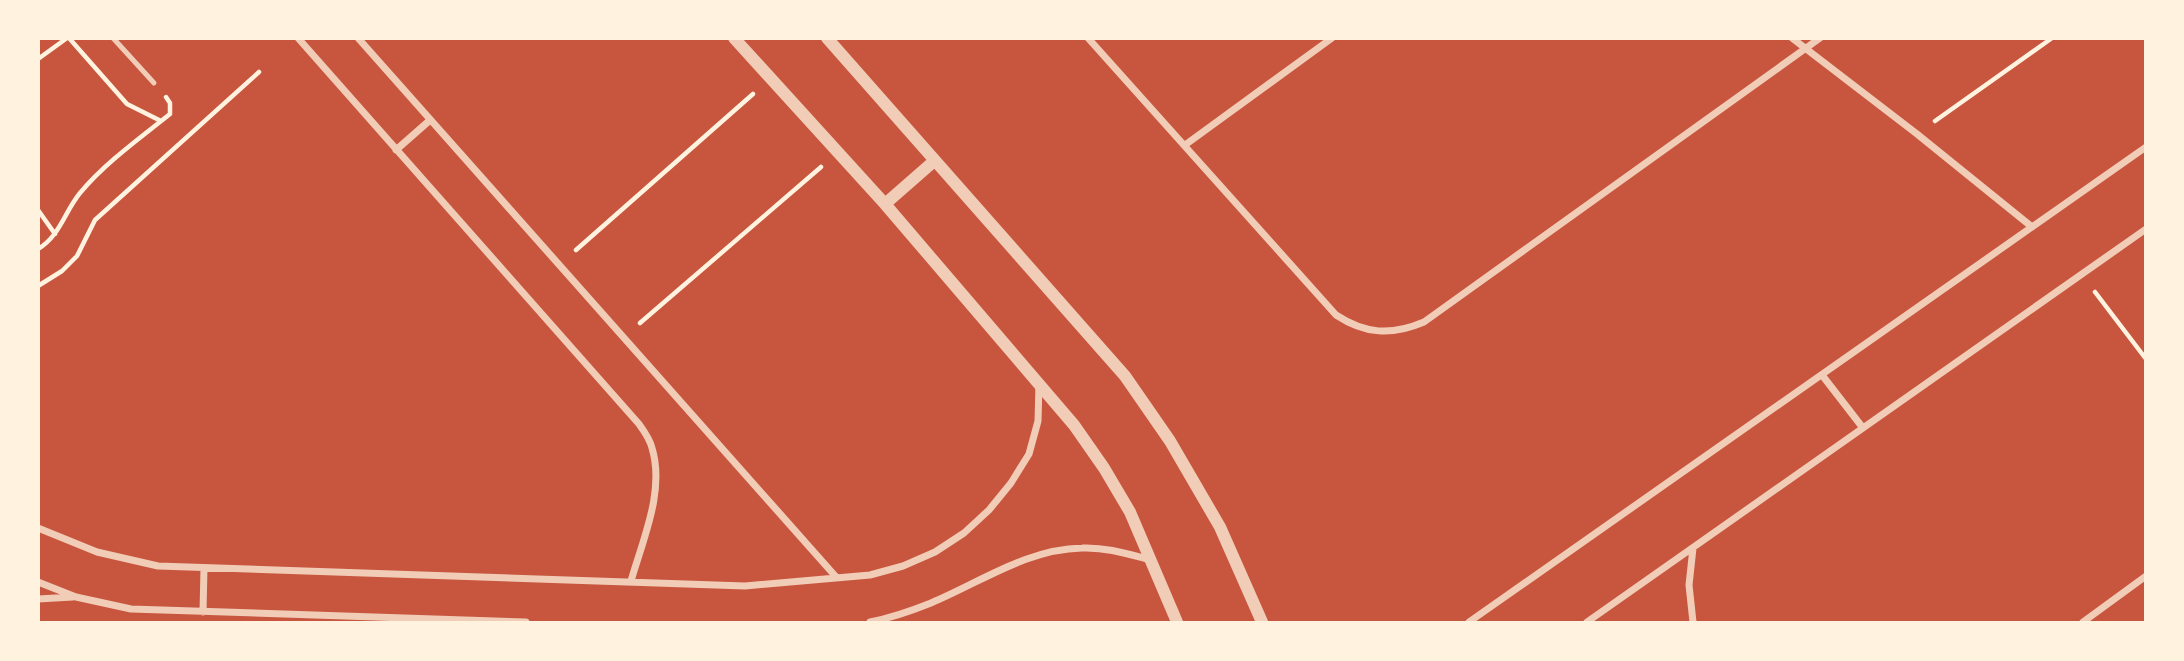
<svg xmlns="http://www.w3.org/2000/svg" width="2184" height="661" viewBox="0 0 2184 661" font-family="'Archivo Narrow',sans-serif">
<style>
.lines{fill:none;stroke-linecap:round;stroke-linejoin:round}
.path{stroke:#fff3e0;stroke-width:4.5}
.service{stroke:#f1ccb7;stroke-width:5}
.minor{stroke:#f1ccb7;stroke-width:7}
.tertiary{stroke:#f1ccb7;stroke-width:12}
</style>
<rect width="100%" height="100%" fill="#c8553d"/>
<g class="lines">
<path class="path" d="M69,38l58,66 34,17
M38,59l29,-21
M1935,121l117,-83
M38,210l17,24
M38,249c22,-13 27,-38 42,-56 25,-30 60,-55 90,-79v-11l-4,-6
M576,250l177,-156
M38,286l24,-15 15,-15 18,-36 164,-148
M2095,292l51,67
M640,323l181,-156"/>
<path class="service" d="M113,38l41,45"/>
<path class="minor" d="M298,38l341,386c5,7 11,15 13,24 13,43 -9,91 -21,133
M358,38l479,540
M1088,38l248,277c29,19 55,21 88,7l396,-284
M1792,38l125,96 115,93
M1185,145l147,-107
M396,150l33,-29
M1822,375l41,53
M38,528l59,24 61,14 587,20 125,-11 33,-9 32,-14 29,-19 25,-23 22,-27 18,-29 9,-33 1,-37
M38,582l38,15 55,12 395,13
M38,599l35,-2
M203,612l1,-44
M870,622c21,-4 41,-11 61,-19 50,-21 96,-54 151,-55 24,-1 46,6 69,12
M1469,622l677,-475
M1587,622l559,-393
M1693,622l-4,-37 4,-37
M2083,622l63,-46"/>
<path class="tertiary" d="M734,38l151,166 189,221 30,43 26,44 47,110
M827,38l298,338 45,65 50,86 42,95
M885,204l48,-42"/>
</g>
<rect width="2184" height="661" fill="none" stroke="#fff3e0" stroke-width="80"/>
</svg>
